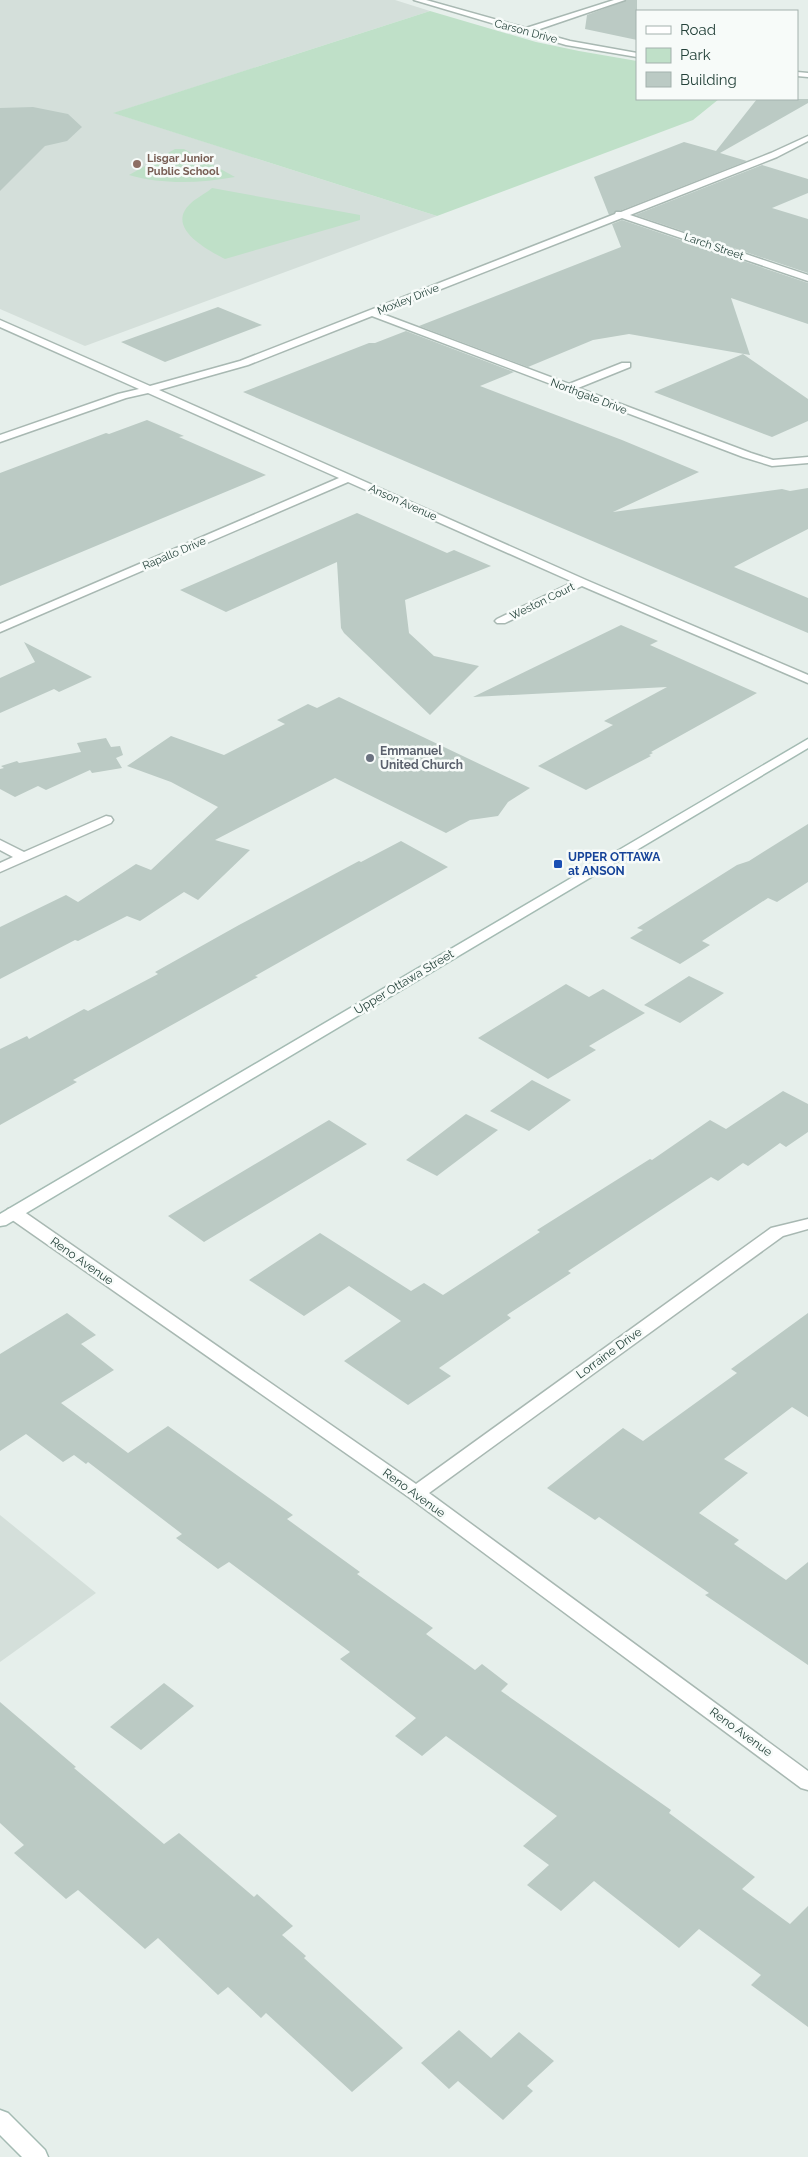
<svg xmlns="http://www.w3.org/2000/svg" width="808" height="2157" viewBox="0 0 808 2157" font-family="Raleway,sans-serif">
<style>
.built{fill:#d4dfda}
.green{fill:#bfe0c8}
.building{fill:#bbcac4}
.lines{fill:none;stroke-linecap:round;stroke-linejoin:round}
.street-casing{stroke:#a8b8b2;stroke-width:3}
.secondary-casing{stroke:#a4bbb3;stroke-width:3}
.street{fill:#fff;fill-rule:evenodd}
.secondary{fill:#fff;fill-rule:evenodd}
.education-dot{fill:#8d6e63;stroke:#f7fbf9;stroke-width:2}
.worship-dot{fill:#6b7280;stroke:#f7fbf9;stroke-width:2}
.transit-dot{fill:#1a4fb4;stroke:#f7fbf9;stroke-width:2}
.labels{text-anchor:middle;stroke-width:5;stroke-linejoin:round;paint-order:stroke}
.far-street-label{font-size:11px;fill:#24423a;stroke:#f7fbf9}
.far-education-label{font-size:11px;font-weight:bold;fill:#785e54;stroke:#f7fbf9;text-anchor:start}
.worship-label{font-size:12px;font-weight:bold;fill:#5b616d;stroke:#f7fbf9;text-anchor:start}
.transit-label{font-size:12px;font-weight:bold;fill:#164399;stroke:#f7fbf9;text-anchor:start}
.street-label{font-size:12px;fill:#24423a;stroke:#f7fbf9}
</style>
<rect width="100%" height="100%" fill="#e6efeb"/>
<path class="built" d="M0,0h395l35,11 -316,102 323,103 -352,130 -85,-37z
M0,1515l96,78 -96,69z"/>
<path class="green" d="M430,11l106,31 43,9 58,10v38h82l-26,21 -256,96 -324,-103z
M175,149h9l51,28c-35,6 -71,8 -106,-2z
M212,188l148,27v5l-135,39c-17,-9 -60,-31 -35,-55 6,-6 15,-10 22,-16z"/>
<path class="building" d="M627,0h10v40l-52,-11 2,-14z
M757,99h51v4l-88,50 27,8 -138,54 -15,-38 90,-35 32,9z
M33,107l35,7 14,13 -15,14 -22,5 -45,45v-83z
M762,165l46,14v14l-36,15 36,11v54l-173,-58z
M622,220l186,63v41l-77,-26 19,57 -121,-21 -36,6 -65,27 -109,-41 202,-79 -9,-23z
M218,307l44,18 -97,37 -44,-20z
M406,331l108,41 -34,14 142,54 77,32 -86,40 169,-23 8,2 18,-3v41l-74,38 74,31v35l-565,-241 126,-49h6z
M743,354l65,45v22l-36,16 -118,-45z
M147,420l37,16 -5,1 87,38 -266,111v-113l106,-40 3,1z
M357,513l90,40 7,-3 37,16 -86,34 4,33 25,23 45,10 -49,49 -86,-82 -3,-5 -4,-66 -111,50 -46,-22z
M621,625l37,16 -8,4 107,48 -106,59 2,1 -4,2 2,1 -65,34 -48,-24 75,-41 -9,-4 63,-34 -194,10z
M24,642l68,35 -33,15 -5,-3 -54,24v-35l35,-16z
M339,697l191,91 -22,14 -10,14 -28,4 -24,13 -111,-55 -120,62 35,10 -52,50 -14,-8 -44,29 -13,-5 -49,25 -3,-1 -75,39v-52l66,-32 12,7 58,-38 15,6 67,-63 -47,-25 -44,-16 44,-30 53,19 61,-31 -8,-4 31,-16 9,4z
M106,738l5,9 9,-1 3,9 -7,3 6,10 -30,5 -2,-3 -44,20 -8,-4 -23,11 -15,-8v-20l4,-1 -3,-2 16,-5 2,2 62,-11 -4,-9z
M808,824v58l-31,20 -9,-4 -66,43 8,4 -30,19 -50,-26 13,-8 -6,-2 100,-63 12,-4z
M401,841l47,26 -193,109 3,1 -185,103 4,2 -77,43v-76l27,-13 2,3 55,-30 4,2 70,-37 -3,-2 84,-47 120,-64 2,1z
M689,976l35,17 -44,30 -36,-18z
M566,984l23,13 14,-8 42,24 -56,33 7,4 -48,29 -70,-41z
M532,1080l39,20 -42,31 -39,-20z
M783,1091l25,13v28l-22,15 -6,-4 -32,23 -5,-3 -25,18 -7,-4 -143,94 3,2 -64,42 4,3 -72,50 12,8 -43,29 -64,-44 57,-40 -52,-35 -45,30 -55,-36 71,-47 91,58 13,-8 19,12 97,-63 -3,-2 113,-71 2,1 58,-40 16,9z
M466,1114l32,16 -61,46 -31,-16z
M329,1120l38,24 -163,98 -36,-26z
M67,1313l29,22 -15,9 33,26 -53,33 67,50 40,-27 125,89 -6,4 73,53 -3,2 76,54 -7,6 49,36 7,-6 26,20 -7,7 170,119 -2,3 86,64 -13,12 48,35 18,-18v121l-57,-42 10,-10 -62,-46 -20,19 -85,-67 -33,30 -34,-26 22,-20 -26,-19 34,-30 -111,-80 -24,20 -27,-20 21,-18 -76,-59 10,-7 -121,-90 -11,7 -42,-31 6,-4 -94,-72 -2,2 -12,-9 -11,7 -37,-28 -26,17v-97z
M808,1313v104l-16,-10 -68,52 24,14 -49,40 40,27 -5,4 52,36 22,-18v103l-103,-70 4,-2 -110,-76 -4,3 -48,-32 76,-60 20,13 94,-68 -6,-4z
M164,1683l30,23 -53,44 -31,-23z
M0,1702l76,65 -2,1 90,76 15,-11 75,64 3,-3 36,32 -11,9 24,21 -2,2 99,90 -51,44 -86,-79 -5,5 -33,-31 -10,8 -60,-57 -13,11 -67,-59 -12,9 -52,-46 10,-8 -24,-22z
M459,2030l32,28 28,-26 35,29 -27,25 6,5 -30,29 -45,-39 -9,8 -28,-26z"/>
<g class="lines">
<g class="street-casing">
<path id="street" d="M414,0h12l100,28 88,-28h11l-91,31 36,10 67,12v4l-71,-12z
M797,72l11,1v4l-11,-1z
M808,136v5l-31,16 -147,58 178,60v6l-186,-63 -242,95 189,71 53,-21h8v4l-52,21 173,65 22,7 35,-3v6l-36,3 -29,-9 -371,-141 -124,49 -89,25 427,190 222,95v8l-226,-97 -77,37h-8l-2,-2 2,-2 76,-37 -225,-100 -348,150v-8l339,-146 -191,-85 -22,5 -126,44v-7l118,-41 21,-5 -139,-62v-7l150,66 90,-25 375,-147 1,-2h5l150,-59z
M106,816l5,1 2,3 -2,3 -111,49v-9l13,-6 -13,-7v-10l24,12z
M14,1208l6,1 396,275 355,-256 37,-9v10l-25,7 -354,257 379,278v19l-7,-2 -391,-290 -402,-281 -2,-4 2,-4z"/>
</g>
<g class="secondary-casing">
<path id="secondary" d="M808,739v9l-802,477 -6,1v-12z
M0,2110l8,3 37,37 3,7h-26l-22,-22z"/>
</g>
<use href="#street" class="street"/>
<use href="#secondary" class="secondary"/>
</g>
<circle class="education-dot" cx="137" cy="164" r="5"/>
<circle class="worship-dot" cx="370" cy="758" r="5"/>
<rect class="transit-dot" x="553" y="859" width="10" height="10" rx="2.5"/>
<g class="labels">
<g class="far-street-label">
<text transform="translate(526 31) rotate(15)" y="4">Carson Drive</text>
<text transform="translate(714 246) rotate(19)" y="4">Larch Street</text>
<text transform="translate(408 299) rotate(-22)" y="4">Moxley Drive</text>
<text transform="translate(589 396) rotate(21)" y="4">Northgate Drive</text>
<text transform="translate(403 502) rotate(24)" y="4">Anson Avenue</text>
<text transform="translate(174 553) rotate(-23)" y="4">Rapallo Drive</text>
<text transform="translate(542 601) rotate(-26)" y="4">Weston Court</text>
</g>
<g class="far-education-label">
<text x="147" y="162">Lisgar Junior<tspan x="147" dy="13">Public School</tspan></text>
</g>
<g class="worship-label">
<text x="380" y="755">Emmanuel<tspan x="380" dy="14">United Church</tspan></text>
</g>
<g class="transit-label">
<text x="568" y="861">UPPER OTTAWA<tspan x="568" dy="14">at ANSON</tspan></text>
</g>
<g class="street-label">
<text transform="translate(404 982) rotate(-31)" y="4">Upper Ottawa Street</text>
<text transform="translate(82 1261) rotate(35)" y="4">Reno Avenue</text>
<text transform="translate(609 1353) rotate(-36)" y="4">Lorraine Drive</text>
<text transform="translate(414 1493) rotate(36)" y="4">Reno Avenue</text>
<text transform="translate(741 1732) rotate(36)" y="4">Reno Avenue</text>
</g>
</g>
<rect x="636" y="10" width="162" height="90" fill="#f7fbf9" stroke="#a3b1ad"/>
<rect x="646" y="26" width="25" height="8" fill="#ffffff" stroke="#a3b1ad"/>
<text x="680" y="35" font-size="15" fill="#24423a">Road</text>
<rect x="646" y="48" width="25" height="15" fill="#bfe0c8" stroke="#a3b1ad"/>
<text x="680" y="60" font-size="15" fill="#24423a">Park</text>
<rect x="646" y="72" width="25" height="15" fill="#bbcac4" stroke="#a3b1ad"/>
<text x="680" y="85" font-size="15" fill="#24423a">Building</text>
</svg>
